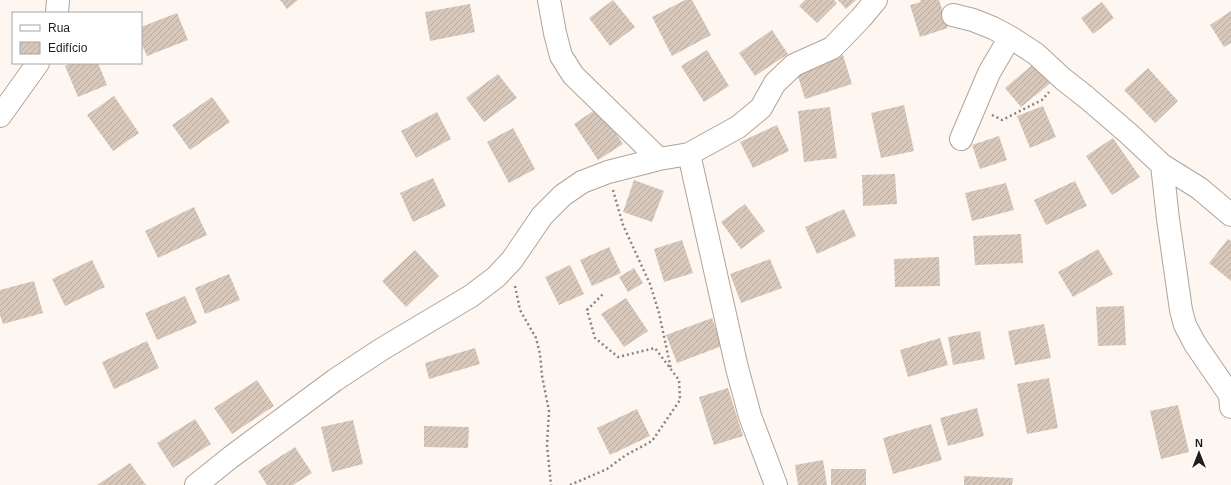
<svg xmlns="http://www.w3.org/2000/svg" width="1231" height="485" viewBox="0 0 1231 485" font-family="Helvetica,sans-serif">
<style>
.building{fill:url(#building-hatch)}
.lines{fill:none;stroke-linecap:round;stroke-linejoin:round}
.minor-casing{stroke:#b3a397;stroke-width:24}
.path{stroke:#89837e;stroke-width:2.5;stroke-dasharray:2 3;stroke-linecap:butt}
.minor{stroke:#fff;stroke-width:22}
</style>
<defs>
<pattern id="building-hatch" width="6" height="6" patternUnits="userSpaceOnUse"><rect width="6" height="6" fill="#d8c7bb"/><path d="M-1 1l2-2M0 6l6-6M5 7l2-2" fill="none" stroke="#b9aaa0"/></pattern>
</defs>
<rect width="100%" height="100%" fill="#fef7f1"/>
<path class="building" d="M280,0h18l-11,9z
M613,0l22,27 -25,19 -21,-28z
M685,0h7l19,35 -39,21 -20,-39z
M805,0h29l3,3 -20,20 -18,-17z
M838,0h18l-10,9z
M920,0h19l9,28 -28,9 -10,-32 11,-3z
M1102,2l12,16 -21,16 -12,-16z
M470,4l5,28 -45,9 -5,-29z
M1231,11v32l-7,4 -14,-22z
M177,13l11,27 -41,16 -6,-13v-16z
M772,30l16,24 -33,22 -16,-23z
M707,50l22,36 -25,16 -23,-36z
M843,55l9,29 -47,15 -9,-29z
M1037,61l16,20 -32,26 -16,-19z
M72,63h26l9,22 -29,12 -13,-31z
M1148,68l30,33 -23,22 -31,-33z
M498,74l19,24 -33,24 -18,-24z
M114,96l25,37 -26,18 -26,-36z
M212,97l18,25 -40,28 -18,-25z
M904,105l10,46 -33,7 -10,-45z
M1043,106l13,31 -26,11 -13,-32z
M599,107l24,37 -25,16 -24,-36z
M830,107l7,51 -33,4 -6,-51z
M437,112l14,27 -35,19 -15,-27z
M777,125l12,26 -36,17 -13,-26z
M513,128l22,41 -26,14 -22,-41z
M999,136l8,24 -27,9 -8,-24z
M1113,138l27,39 -28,18 -26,-39z
M895,174l2,30 -34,2 -1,-31z
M433,178l13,28 -33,16 -13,-29z
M634,180l30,11 -12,31 -29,-10z
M1075,181l12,25 -41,19 -12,-25z
M1006,183l8,27 -42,11 -7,-28z
M745,204l20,27 -24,18 -20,-27z
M194,207l13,28 -49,23 -13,-27z
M844,209l12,27 -39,18 -12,-27z
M1021,234l2,29 -48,2 -2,-29z
M1228,239l3,2v40l-22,-18z
M682,240l11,33 -29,9 -10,-33z
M609,247l12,26 -29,13 -12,-26z
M1098,249l15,25 -40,23 -15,-25z
M415,250l24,26 -33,31 -24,-26z
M939,257l1,29 -45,1 -1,-28z
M770,259l12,29 -41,15 -11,-29z
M92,260l13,27 -40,19 -13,-27z
M570,265l14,29 -25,11 -14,-28z
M634,268l9,15 -15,9 -9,-15z
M229,274l11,26 -35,14 -10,-26z
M34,281l9,32 -40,11 -3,-9v-25z
M185,296l12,27 -40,17 -12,-27z
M626,298l22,33 -24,16 -23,-33z
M1124,306l2,39 -28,1 -2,-39z
M712,318l10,28 -45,17 -11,-28z
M1044,324l7,34 -36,7 -7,-34z
M980,331l5,28 -32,6 -5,-28z
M940,338l8,27 -40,12 -8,-27z
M147,341l12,27 -45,21 -12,-27z
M475,348l5,16 -51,15 -4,-16z
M1049,378l9,50 -31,6 -10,-50z
M257,380l17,26 -42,28 -18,-26z
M728,388l15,48 -29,9 -15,-48z
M1178,405l11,47 -28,7 -11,-48z
M977,408l7,28 -36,10 -8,-28z
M637,409l13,27 -40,19 -13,-27z
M195,419l16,25 -38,24 -16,-25z
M353,420l10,44 -31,8 -11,-45z
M931,424l11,36 -49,14 -10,-36z
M424,426l45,1 -1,21 -44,-1z
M295,447l17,26 -19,12h-26l-9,-14z
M823,460l4,25h-29l-3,-20z
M130,463l16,22h-49z
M831,469h35v16h-35z
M964,476l49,2 -1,7h-48z"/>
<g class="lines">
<g class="minor-casing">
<path id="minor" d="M549,0l6,33 6,23 12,19 86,84
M57,13l1,-13
M953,15l20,5 20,8 17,9 26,17 27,25 23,18 43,37 33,31 37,23 32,27
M0,116l38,-53
M961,139l28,-66 21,-36
M689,154l48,214 13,48 26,69
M1162,165l6,54 13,91 4,15 10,19 35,51 1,12
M196,485l35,-28 104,-77 47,-31 89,-53 25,-19 16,-17 30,-44 21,-21 19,-13 26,-10 51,-13 30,-5 49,-27 23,-19 14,-25 19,-18 38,-17 29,-30 15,-18"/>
</g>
<path class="path" d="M992,115l10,5 40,-20 7,-8
M613,190l10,35 27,59 9,29 12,56
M515,286l5,24 16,28 4,16 2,22 7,35 -2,34 4,40
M570,485l37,-16 19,-14 26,-14 28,-41 -1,-20 -24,-32 -37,9 -23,-19 -8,-28 17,-17"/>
<use href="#minor" class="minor"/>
</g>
<rect x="12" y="12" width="130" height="52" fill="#ffffff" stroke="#a7a5a3"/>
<rect x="20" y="25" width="20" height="6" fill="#ffffff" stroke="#a7a5a3"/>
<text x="48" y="32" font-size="12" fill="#231d19">Rua</text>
<rect x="20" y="42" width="20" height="12" fill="url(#building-hatch)" stroke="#a7a5a3"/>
<text x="48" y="52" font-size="12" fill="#231d19">Edifício</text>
<g transform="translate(1199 453)" stroke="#ffffff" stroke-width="3" paint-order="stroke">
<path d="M0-3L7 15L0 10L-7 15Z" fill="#231d19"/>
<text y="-6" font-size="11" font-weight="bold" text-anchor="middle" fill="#231d19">N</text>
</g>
</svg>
